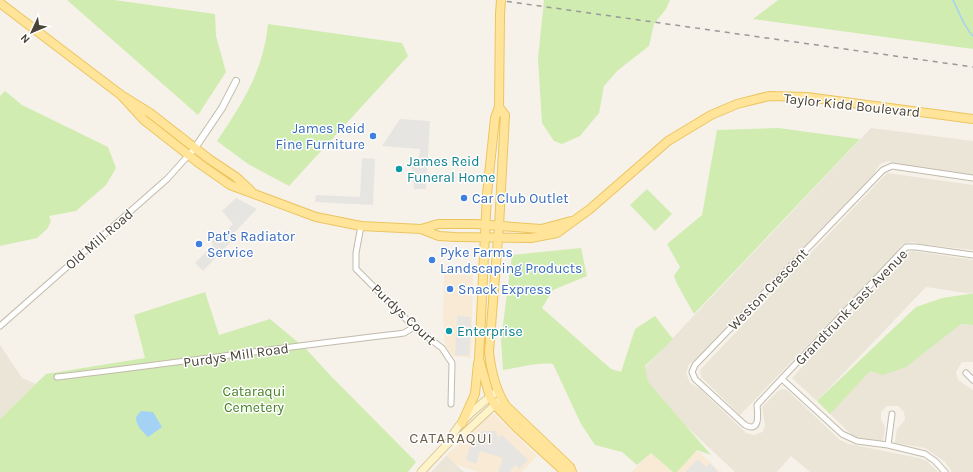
<svg xmlns="http://www.w3.org/2000/svg" width="973" height="472" viewBox="0 0 973 472" font-family="Karla,sans-serif">
<style>
.residential{fill:#eae5d7}
.commercial{fill:#f8ead4}
.green{fill:#d0ecb0}
.parking{fill:#e7e5e1}
.water{fill:#a3d2f5}
.lines{fill:none;stroke-linecap:round;stroke-linejoin:round}
.stream{stroke:#a3d2f5;stroke-width:1.5}
.minor-casing{stroke:#c2bbab;stroke-width:7}
.tertiary-casing{stroke:#c2bbab;stroke-width:8}
.secondary-casing{stroke:#d9c897;stroke-width:9}
.primary-casing{stroke:#ecc561;stroke-width:10}
.minor{stroke:#fff;stroke-width:5}
.tertiary{stroke:#fff;stroke-width:6}
.secondary{stroke:#fff3ca;stroke-width:7}
.primary{stroke:#ffe499;stroke-width:8}
.rail{stroke:#999;stroke-width:1.5;stroke-dasharray:5 5;stroke-linecap:butt}
.primary-bridge-casing{stroke:#ecc561;stroke-width:10;stroke-linecap:butt}
.primary-bridge{stroke:#ffe499;stroke-width:8}
.shop-dot{fill:#3f7fe0;stroke:#fff;stroke-width:1.5}
.culture-dot{fill:#0f9aa8;stroke:#fff;stroke-width:1.5}
.labels{text-anchor:middle;stroke-width:3;stroke-linejoin:round;paint-order:stroke}
.street-label{font-size:14px;fill:#4a4337;stroke:#fff}
.shop-label{font-size:14px;fill:#366cbe;stroke:#fff;text-anchor:start}
.culture-label{font-size:14px;fill:#0d838f;stroke:#fff;text-anchor:start}
.park-label{font-size:14px;fill:#468125;stroke:#fff}
.neighbourhood-label{font-size:15px;letter-spacing:1px;fill:#6e624d;stroke:#fff}
</style>
<rect width="100%" height="100%" fill="#f6f2ea"/>
<path class="residential" d="M871,128l102,13v34l-74,-10 -10,-4 -9,3 -6,10 -176,184 -9,6 -3,9 4,10 10,6 46,44 8,2 8,-3 3,-6 -3,-19 16,-16 4,-2 5,1 53,50 9,4 70,14 8,3 11,11h-128l-19,-16 -14,16h-42l-100,-94z
M887,173l86,12v65l-54,-6 -5,-2 -12,2 -5,9 -157,162 -39,-38 -1,-7z
M913,251l60,9v34l-47,-7 -109,114 -25,-23 115,-125z
M961,324l12,1v37h-11l-6,10 2,8 15,10v82h-21l-7,-10 -20,-14 -30,-5 2,-14 8,-9 -1,-8 -6,-6h-11l-6,6v8l4,7 -2,14 -29,-4 -26,-25 42,-46z
M0,345l22,33 14,6 -36,35z
M447,455l8,9 9,8h-33z"/>
<path class="commercial" d="M444,274l29,1 -2,83 -18,-2 -8,-10 -2,-32z
M494,414l43,42 -15,16h-44l-23,-8 -8,-9 42,-40z
M697,450l23,22h-43z
M651,453l22,19h-42z"/>
<path class="green" d="M67,0h47l101,14 1,22 10,36 -28,43z
M544,0h126l-4,9 -12,15 -5,22 -32,25 -13,15 -5,27 -19,23 -18,8 -8,-3 -12,-18 -4,-64z
M778,0h195v49l-220,-30z
M268,24l134,19 6,13 -119,130 -41,-22 -31,-23c26,-39 46,-69 51,-117z
M5,91l17,14 86,42 8,21 -10,17 -30,26 -27,5 2,5 -4,8 -10,9 -37,8v-150z
M778,128l82,11 -166,175 -17,-30 -3,-8 6,-9 -13,-23 35,-29 15,-85z
M647,189l25,25 -17,17 -25,-26z
M581,248l6,28 -34,14 -11,18 69,61 10,3 14,-43 20,-13 18,23 -28,27 3,16 63,73 -14,-5 -20,22h-4l-22,-19 -14,12 -15,-13 -27,-7 -14,-21 -28,-60c-16,-2 -34,4 -50,6l-2,-30 11,-85z
M205,292l14,43 51,-16 36,30 23,25 87,88 -8,10h-408v-53l46,-45 99,-16 -11,-43z
M969,294h4v31l-12,-1 -55,43 -23,8 -13,-4 -40,43 -13,-13 99,-94 26,-9z"/>
<path class="parking" d="M400,119l30,2 -4,68h-12l-3,-28h8l1,-12 -38,-3z
M362,158l13,1 -2,46 -58,-3 1,-7 44,2z
M236,198l21,11 -26,27 2,3 -6,7 -24,25 -8,-8 18,-18 -2,-3 7,-8 5,1 10,-11 -11,-13z
M457,316l14,1 -2,39 -14,-1z
M483,431h13l2,7 4,-3 26,25 -9,9 -4,-4 -5,7h-12l5,-14 -23,-7 -4,13 -10,-4 4,-13z
M698,459l8,8 4,-4 8,9h-33z"/>
<path class="water" d="M141,411l12,1 9,15 -14,10c-6,-6 -12,-11 -12,-20z"/>
<g class="lines">
<path class="stream" d="M953,0c7,13 10,26 20,36"/>
<g class="minor-casing">
<path id="minor" d="M973,178l-81,-12 -9,4 -188,195 -3,7 3,7 50,46c15,8 13,-10 12,-20l149,-158h10l57,8
M361,226l-5,27v16l58,58 28,21 10,15 -1,41
M0,326l167,-147 28,-31
M966,373l7,7
M57,377c113,-13 226,-30 340,-43l7,-1 10,-6
M782,379l60,55 15,7 31,4 37,9 10,7 10,11
M888,445l4,-31"/>
</g>
<g class="tertiary-casing">
<path id="tertiary" d="M195,148l27,-40 14,-27"/>
</g>
<g class="secondary-casing">
<path id="secondary" d="M451,440c3,-15 34,-40 47,-49
M421,472l30,-32 7,-1 43,-40"/>
</g>
<g class="primary-casing">
<path id="primary" d="M0,3l121,92 29,18 59,46 27,18 15,14
M500,14l-1,93 -4,11 -8,76 -8,165 11,38 5,8 21,22 49,45
M121,95l23,25 56,44 30,21 86,32 45,9 60,3 17,-5h38l65,5 30,-8
M499,107l6,8 -6,111 -10,126c2,18 7,39 17,54l64,61 2,5
M421,229l18,7 16,1 76,1 26,-5 33,-24 78,-68 43,-26 26,-11 32,-8 38,1 166,22
M462,423l13,-29 3,-31"/>
</g>
<use href="#minor" class="minor"/>
<use href="#tertiary" class="tertiary"/>
<use href="#secondary" class="secondary"/>
<use href="#primary" class="primary"/>
<path class="rail" d="M497,0l476,67"/>
<g class="primary-bridge-casing">
<path id="primary-bridge" d="M500,14l1,-14"/>
</g>
<use href="#primary-bridge" class="primary-bridge"/>
</g>
<g class="shop-dot">
<circle cx="373" cy="136" r="4"/>
<circle cx="464" cy="198" r="4"/>
<circle cx="199" cy="244" r="4"/>
<circle cx="432" cy="260" r="4"/>
<circle cx="450" cy="289" r="4"/>
</g>
<g class="culture-dot">
<circle cx="399" cy="169" r="4"/>
<circle cx="449" cy="331" r="4"/>
</g>
<g class="labels">
<g class="street-label">
<text transform="translate(852 105) rotate(6)" y="5">Taylor Kidd Boulevard</text>
<text transform="translate(99 239) rotate(-41)" y="5">Old Mill Road</text>
<text transform="translate(768 289) rotate(-46)" y="5">Weston Crescent</text>
<text transform="translate(851 307) rotate(-46)" y="5">Grandtrunk East Avenue</text>
<text transform="translate(404 314) rotate(43)" y="5">Purdys Court</text>
<text transform="translate(236 355) rotate(-8)" y="5">Purdys Mill Road</text>
</g>
<g class="shop-label">
<text x="365" y="133" text-anchor="end">James Reid<tspan x="365" dy="16">Fine Furniture</tspan></text>
<text x="472" y="203">Car Club Outlet</text>
<text x="207" y="241">Pat's Radiator<tspan x="207" dy="16">Service</tspan></text>
<text x="440" y="257">Pyke Farms<tspan x="440" dy="16">Landscaping Products</tspan></text>
<text x="458" y="294">Snack Express</text>
</g>
<g class="culture-label">
<text x="407" y="166">James Reid<tspan x="407" dy="16">Funeral Home</tspan></text>
<text x="457" y="336">Enterprise</text>
</g>
<g class="park-label">
<text x="254" y="396">Cataraqui<tspan x="254" dy="16">Cemetery</tspan></text>
</g>
<g class="neighbourhood-label">
<text x="451" y="443">CATARAQUI</text>
</g>
</g>
<g transform="translate(32 32) rotate(226)" stroke="#ffffff" stroke-width="3" paint-order="stroke">
<path d="M0-3L7 15L0 10L-7 15Z" fill="#4a4337"/>
<text y="-6" font-size="11" font-weight="bold" text-anchor="middle" fill="#4a4337">N</text>
</g>
</svg>
